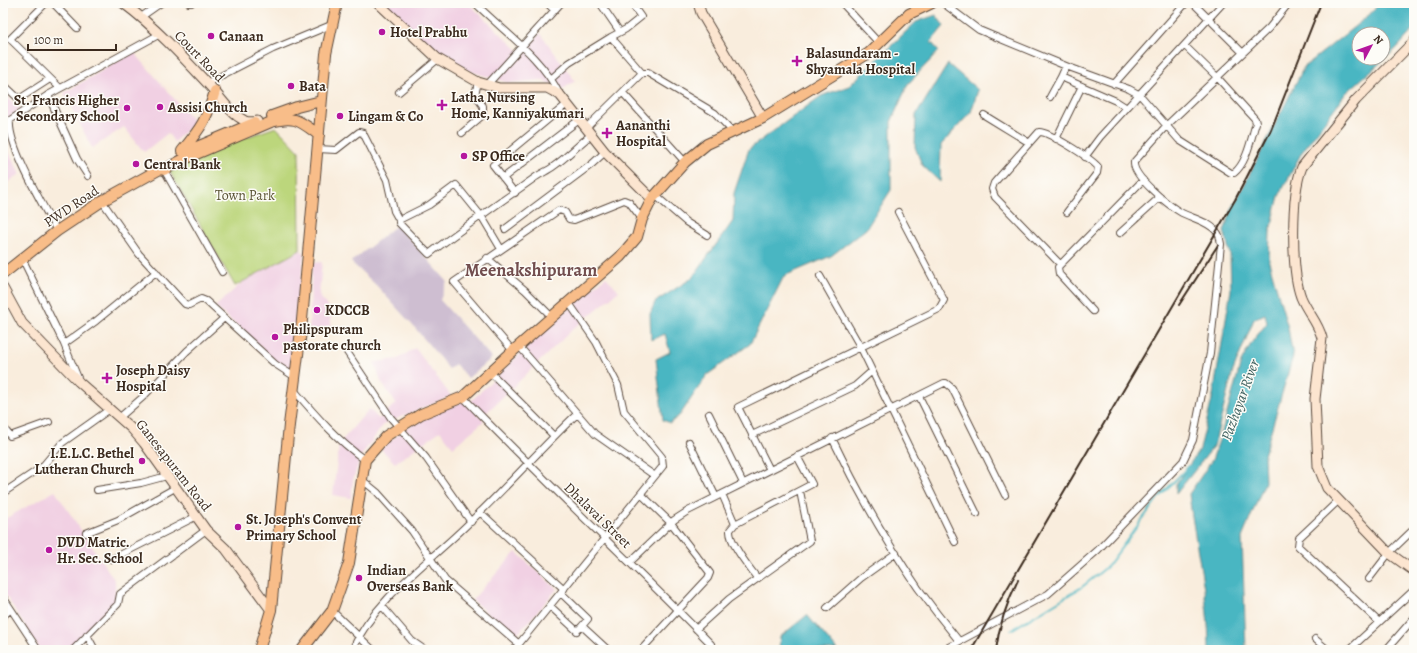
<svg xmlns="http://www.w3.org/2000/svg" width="1417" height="653" viewBox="0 0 1417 653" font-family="Alegreya,serif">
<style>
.built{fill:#f1d0e3}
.industrial{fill:#cebed1}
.green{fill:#bcd67b;stroke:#7c804c}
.water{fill:#48b6c2;stroke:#427070;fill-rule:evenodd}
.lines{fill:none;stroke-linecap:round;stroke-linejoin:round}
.stream{stroke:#48b6c2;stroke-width:2}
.street-casing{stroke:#58473b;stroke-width:8}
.secondary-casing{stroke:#58473b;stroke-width:11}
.primary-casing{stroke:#58473b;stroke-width:12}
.street{stroke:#fff;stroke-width:6}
.secondary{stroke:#fce5d0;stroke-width:9}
.primary{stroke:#f8bd89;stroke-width:10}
.rail{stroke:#3b2a1e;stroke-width:2}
.poi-dot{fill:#b5179e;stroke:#fdfcf7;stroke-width:1.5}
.labels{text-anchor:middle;stroke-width:3;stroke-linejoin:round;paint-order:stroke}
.poi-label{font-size:14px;font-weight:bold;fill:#3b2a1e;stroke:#fdfcf7;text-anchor:start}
.street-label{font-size:14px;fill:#3b2a1e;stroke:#fdfcf7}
.park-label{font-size:14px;fill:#5b5535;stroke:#fdfcf7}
.water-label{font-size:15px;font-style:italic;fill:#406260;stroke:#fdfcf7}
.district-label{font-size:18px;font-weight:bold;fill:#724e4f;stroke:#fdfcf7}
</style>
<rect width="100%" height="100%" fill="#fdfcf7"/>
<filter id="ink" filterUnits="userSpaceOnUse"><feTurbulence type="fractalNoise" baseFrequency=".025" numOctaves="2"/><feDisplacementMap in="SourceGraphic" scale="8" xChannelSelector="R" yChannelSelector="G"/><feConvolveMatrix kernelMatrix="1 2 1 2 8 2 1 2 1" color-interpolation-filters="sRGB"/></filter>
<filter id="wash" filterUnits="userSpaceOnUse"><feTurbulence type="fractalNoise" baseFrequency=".012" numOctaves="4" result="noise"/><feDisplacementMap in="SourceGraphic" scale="16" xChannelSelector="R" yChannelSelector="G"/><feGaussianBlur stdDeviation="0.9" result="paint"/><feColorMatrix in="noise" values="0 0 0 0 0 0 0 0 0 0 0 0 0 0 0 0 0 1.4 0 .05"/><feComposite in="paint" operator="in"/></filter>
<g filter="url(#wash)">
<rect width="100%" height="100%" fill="#f9eddd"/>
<path class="built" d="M382,3h86l54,51 18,-21 35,48 -12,8 -22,-9 -32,3 -46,-14 -22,-12z
M134,52l62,72 -4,6 -3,-3 -15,15 -6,-9 -24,19 -20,-25 -32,21 -28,-55z
M3,93l17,16 -17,12z
M3,140l17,34 -17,12z
M300,250l4,2 -12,118 -16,-7 -29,-29 -32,-27 30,-27z
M322,262l-3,34 12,14v15l-11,8 -11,2 3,-72z
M606,277l13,14 -45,37 -90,87 -13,-14 97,-93z
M415,348l36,48 -67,28 -23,32 -8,24 -2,18 -18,-3 6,-51 30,-35 10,10 17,-16 -15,-21 -7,-20 24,-3z
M464,401l20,20 -31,26 -13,-16 -45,32 -14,-14 25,-21 26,-15z
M55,491l60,90 1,22 -47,47h-29l-37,-59v-71z
M516,552l41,37 -42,48 -43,-37z"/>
<path class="industrial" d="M397,225l50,56 -7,19 52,58 -24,20 -13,-14 -6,5 -34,-41 -38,-42 -26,-24z"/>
<path class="green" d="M276,127l23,24 1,99 -65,36 -66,-116 29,-16z"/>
<path class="water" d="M1380,3h34v26l-17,19 -51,45 -44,59 -23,44 -9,36 -1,30 19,66 5,28 -29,99 1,27 -23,56 4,112h-37c0,-53 -14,-104 -20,-156l23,-34 9,-25 20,-73 11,-20 15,-19 -2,-9 -11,5 -21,52 -19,75 -38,48v-10l24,-35 13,-54 18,-105 -1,-36 -6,-23 8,-22 72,-142 65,-52zM1359,34h24v24h-24z
M936,15l8,11 -13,16 8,9 -31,33 -17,38v68l-25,39 -35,27 -47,20 -34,68 -43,31 -27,40 -10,8 -7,-3 -7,-61 14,-7 -5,-18 -14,6 -1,-26 5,-12 37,-24 41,-57 1,-28 15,-44 72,-53 28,-10 67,-64z
M948,64l30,26 -7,22 -30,33 -1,37 -18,-17 -7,-18 1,-32z
M807,615l30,35h-58l1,-13z"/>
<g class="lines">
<path class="stream" d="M1011,630l71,-43 26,-21 50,-68 31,-32"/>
</g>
</g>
<g filter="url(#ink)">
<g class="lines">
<g class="street-casing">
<path id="street" d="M46,3l-36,36 50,49
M53,3l24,25
M189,3h2
M475,3c30,30 66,53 85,92
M547,3l7,7
M600,3l20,29
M631,3l10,14 -15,12 -15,8 31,36
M842,3l36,39
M943,3l36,27 87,36 63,23 11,6 39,45 52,33h3c13,-10 17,-35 22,-50l-1,-4 -38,-42 -32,-31
M1193,3l49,49
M141,17l20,-14
M1066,66l-5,11 55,24 11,7
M551,79l18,-16 42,-26
M207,83l66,-34 58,-24
M3,84l16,15 31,-20
M1114,84l72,-81
M487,85l74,-82
M399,92l39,-33
M623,93l62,69
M48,95l29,64 11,17
M1050,97l11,-20
M984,115l44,27
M586,128l56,-55h6l67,40 17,18
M462,133l21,-18v-9l-8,-11 3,-13
M1056,139l26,-53
M318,149l18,1 23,-18 4,1 24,47 7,31 5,9
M1085,157l15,-20 123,-134
M163,168l59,104
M503,178l76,-58
M515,193l-22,-28 74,-61
M655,195l31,27 21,13
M102,201l37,53 46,50 4,1 12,-6 5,2 69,63 20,13
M505,229l87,-65 13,-12
M57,231c-13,-24 -50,-86 -47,-111l38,-25 112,-61
M1120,233l40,-36
M501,249l-19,-32 -26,-32 -27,20 -30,15v3l30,31c34,-26 69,-50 104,-75 6,-5 15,-8 21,-13 13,-9 24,-21 37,-31
M22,258l42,86 14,34
M487,258l38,32 27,27
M1060,264l-65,-67 -3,-8 2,-6 45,-51c9,-1 53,27 59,35l-1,6 -30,39
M820,276l41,72 94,194
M1093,311l-34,-37 -1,-7 85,-87
M64,344l32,-23 60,-49
M519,346l76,88 60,42
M513,351l-59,-69 105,-72 6,2 4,7 5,1 50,-20 5,2 13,17
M347,352l44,66 35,40 45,64
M491,373l63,63
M294,390c22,26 43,50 71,70
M919,396l58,118
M463,397c81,84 166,163 248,247l-6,6
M709,414l34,69
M119,418l24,-21 44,-46 37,-33
M3,427l7,9 39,-14
M752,435l103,-49 17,-15
M832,438c25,52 54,103 86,150 13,18 27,36 41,53
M689,442l27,55
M770,470l-32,-63 201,-98 5,-9 -46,-88
M361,479l16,13 35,39 33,49 74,64
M97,490l44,-7 26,-7
M3,493l39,-26 20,-24 48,-34
M641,494l30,29 39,50 -2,5 -67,72
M722,494l13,30
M1339,500l-40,38 -1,8 81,76
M480,512l84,77
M86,533l32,-13 57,-32
M112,559l85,-43
M630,562l44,-42 14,-9 256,-128h2l6,5 53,107
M757,578c-8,-11 -28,-35 -27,-48l5,-6 77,-40 -15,-28
M1369,579l20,-26 25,-24
M561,593l27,26 -6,7 26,24
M3,597l35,53
M382,606l30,35 13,9
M550,606l27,25 5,-5
M827,608l34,-30 35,-25
M332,611l41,39
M3,616l7,-6
M696,629l33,-30 81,-58 -10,-50
M87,635l8,15
M1315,639l13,11
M73,650l45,-46 2,-10 86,-64
M352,650c25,-54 77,-87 118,-128 37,-35 70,-73 107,-108
M514,650l149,-184 -1,-9 -38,-46 -6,-26 -22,-43 -27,-39
M943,650l105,-56 50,-44 85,-89 10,-21 17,-87 11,-109c-1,-4 -1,-9 -4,-12 -7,-10 -25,-14 -35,-19 -13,-7 -50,-37 -48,-51l32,-36 103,-98 20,-25
M1349,650l65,-60
M1386,650l28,-32"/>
</g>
<g class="secondary-casing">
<path id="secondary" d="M123,3c31,23 58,52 85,81 12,12 21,29 37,37 4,1 8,1 12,0
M378,3l60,56 40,23 21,6h48l13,7 45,57 47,47
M698,3l3,10 62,105
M1414,41l-58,59 -54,67c-11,27 -11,103 -1,130 6,15 17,25 21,41l-7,61 3,67 9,22 62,65 25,18
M3,288l19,35 57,59 53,47 12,14 62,87 20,19 45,61"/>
</g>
<g class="primary-casing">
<path id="primary" d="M272,116l25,-9 24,-6
M182,151c19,-23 25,-32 33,-60
M187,151l67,-28
M3,274l54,-43 45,-30 58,-32 4,1 16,-9 91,-39c24,-7 29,-1 48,13
M259,650l12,-40 18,-185 12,-94 25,-277 11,-51
M302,650l30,-39 17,-48 16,-103 21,-24 35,-22 42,-17 50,-46 107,-94 17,-20 5,-18 10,-20 33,-37 22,-18 56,-26 106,-65 40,-39 23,-11"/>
</g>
<use href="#street" class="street"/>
<use href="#secondary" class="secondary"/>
<use href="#primary" class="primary"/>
<path class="rail" d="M1179,305l39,-60
M971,650l264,-450 36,-70 50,-127
M996,650c3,-25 11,-48 22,-70"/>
</g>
</g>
<g class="poi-dot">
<circle cx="382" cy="32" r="4"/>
<circle cx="211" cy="36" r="4"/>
<path d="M795 55h4v4h4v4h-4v4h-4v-4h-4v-4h4z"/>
<circle cx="291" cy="86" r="4"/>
<path d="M440 99h4v4h4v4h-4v4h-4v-4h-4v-4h4z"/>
<circle cx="160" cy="107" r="4"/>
<circle cx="127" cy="108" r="4"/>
<circle cx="340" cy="116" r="4"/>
<path d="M605 127h4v4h4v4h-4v4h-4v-4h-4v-4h4z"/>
<circle cx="464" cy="156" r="4"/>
<circle cx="136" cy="164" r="4"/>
<circle cx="317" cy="310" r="4"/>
<circle cx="275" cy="337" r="4"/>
<path d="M105 372h4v4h4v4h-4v4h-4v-4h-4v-4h4z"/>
<circle cx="142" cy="461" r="4"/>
<circle cx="238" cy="527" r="4"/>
<circle cx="49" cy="550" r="4"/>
<circle cx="359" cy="578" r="4"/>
</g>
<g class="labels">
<g class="poi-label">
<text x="390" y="37">Hotel Prabhu</text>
<text x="219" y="41">Canaan</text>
<text x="806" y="58">Balasundaram -<tspan x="806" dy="16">Shyamala Hospital</tspan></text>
<text x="299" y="91">Bata</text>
<text x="451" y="102">Latha Nursing<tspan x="451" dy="16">Home, Kanniyakumari</tspan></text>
<text x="119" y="105" text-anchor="end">St. Francis Higher<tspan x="119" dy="16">Secondary School</tspan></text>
<text x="168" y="112">Assisi Church</text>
<text x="348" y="121">Lingam &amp; Co</text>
<text x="616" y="130">Aananthi<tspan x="616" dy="16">Hospital</tspan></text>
<text x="472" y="161">SP Office</text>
<text x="144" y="169">Central Bank</text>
<text x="325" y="315">KDCCB</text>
<text x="283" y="334">Philipspuram<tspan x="283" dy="16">pastorate church</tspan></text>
<text x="116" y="375">Joseph Daisy<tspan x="116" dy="16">Hospital</tspan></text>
<text x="134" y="458" text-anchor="end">I.E.L.C. Bethel<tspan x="134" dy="16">Lutheran Church</tspan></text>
<text x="246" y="524">St. Joseph's Convent<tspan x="246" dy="16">Primary School</tspan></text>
<text x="57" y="547">DVD Matric.<tspan x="57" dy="16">Hr. Sec. School</tspan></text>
<text x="367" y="575">Indian<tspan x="367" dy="16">Overseas Bank</tspan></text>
</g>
<g class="street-label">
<text transform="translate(200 56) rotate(46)" y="5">Court Road</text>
<text transform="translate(71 206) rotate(-34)" y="5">PWD Road</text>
<text transform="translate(174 465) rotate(52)" y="5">Ganesapuram Road</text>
<text transform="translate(598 515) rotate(44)" y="5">Dhalavai Street</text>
</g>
<g class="park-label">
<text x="245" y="200">Town Park</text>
</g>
<g class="water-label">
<text transform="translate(1240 400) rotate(-70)" y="5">Pazhayar River</text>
</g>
<g class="district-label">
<text x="531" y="276">Meenakshipuram</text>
</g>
</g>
<rect width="1417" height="653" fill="none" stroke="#fdfcf7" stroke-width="16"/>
<g transform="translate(1371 46) rotate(49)"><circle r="19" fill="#fdfcf7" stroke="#afa8a0"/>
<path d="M0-3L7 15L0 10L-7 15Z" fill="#b5179e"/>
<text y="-6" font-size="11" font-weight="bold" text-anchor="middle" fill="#3b2a1e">N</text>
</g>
<path d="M28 44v6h88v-6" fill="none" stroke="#3b2a1e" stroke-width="2"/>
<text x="34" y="44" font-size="12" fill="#3b2a1e" stroke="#fdfcf7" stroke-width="3" paint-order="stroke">100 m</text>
</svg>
